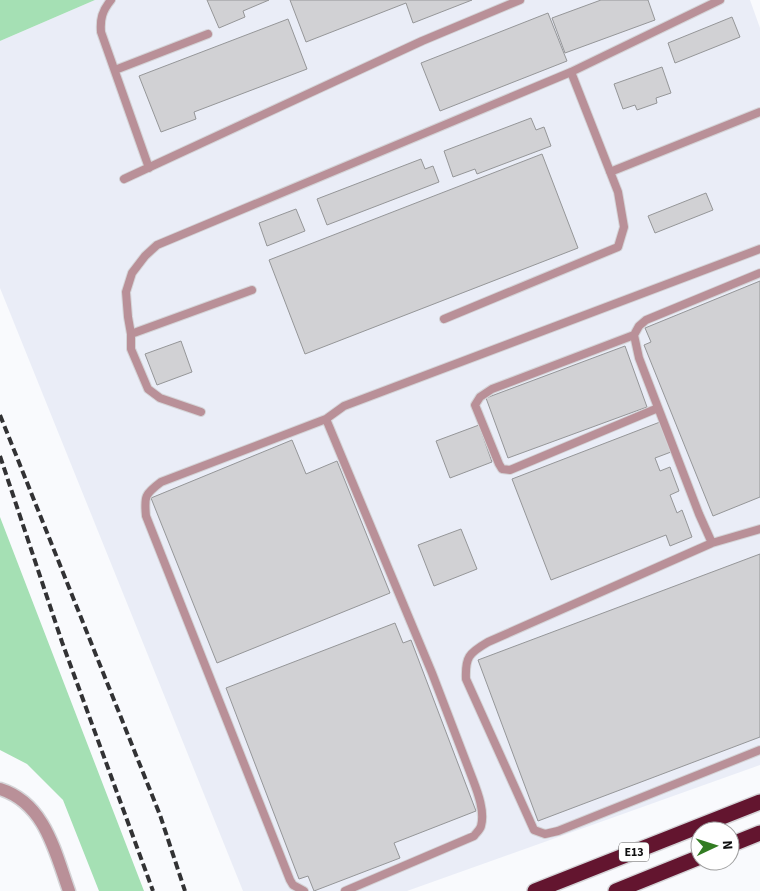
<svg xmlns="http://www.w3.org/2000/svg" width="760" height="891" viewBox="0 0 760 891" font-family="'Source Sans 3',sans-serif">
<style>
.built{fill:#eaedf7}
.green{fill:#a5e0b4}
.building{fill:#d1d1d4;stroke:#959698}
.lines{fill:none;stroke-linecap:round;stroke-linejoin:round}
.service-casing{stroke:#d4d4d7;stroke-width:10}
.tertiary-casing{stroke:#d4d4d7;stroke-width:15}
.motorway-casing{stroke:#d4d4d7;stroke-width:18}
.service{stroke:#b99098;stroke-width:8}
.tertiary{stroke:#b99098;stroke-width:12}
.motorway{stroke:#63152f;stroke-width:15}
.rail{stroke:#323234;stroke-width:4;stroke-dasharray:8 4;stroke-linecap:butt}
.labels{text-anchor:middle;stroke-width:5;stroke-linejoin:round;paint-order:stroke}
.shield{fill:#fff;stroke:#575758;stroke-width:1}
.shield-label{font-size:12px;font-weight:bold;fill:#0f0f10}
</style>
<rect width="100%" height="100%" fill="#f9fafd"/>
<path class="built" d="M95,0h655l10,28v737l-353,126h-164l-243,-603v-247z"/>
<path class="green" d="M0,0h95l-95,41z
M0,517l144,374h-45l-36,-91 -36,-36 -27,-14z"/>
<path class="building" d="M207,0h62l-26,11 2,6 -26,11z
M290,0h182l-59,23 -7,-20 -100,39z
M601,0h47l7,20 -90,33 -13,-35z
M548,13l19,48 -127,50 -19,-48z
M732,17l8,20 -65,26 -7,-20z
M288,19l19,50 -113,43 2,7 -35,13 -22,-56z
M662,67l9,26 -15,5 1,5 -20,7 -2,-5 -12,4 -9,-25z
M531,118l5,12 8,-3 7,19 -74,28 -2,-5 -22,8 -9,-26z
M542,154l36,94 -273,106 -36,-94z
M421,159l4,10 8,-3 6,16 -112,43 -10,-26z
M706,193l7,17 -58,23 -7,-17z
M296,209l9,22 -38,15 -8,-23z
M760,281v216l-47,19 -69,-171 7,-3 -6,-14z
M181,341l11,31 -35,13 -12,-31z
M625,346l22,61 -139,51 -22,-60z
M660,422l11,30 -16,6 5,13 10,-4 9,24 -9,4 7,18 5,-3 10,27 -22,9 -4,-11 -115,45 -39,-101z
M479,425l13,37 -42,16 -14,-37z
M292,440l14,34 31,-13 53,132 -173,70 -66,-165z
M461,529l16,40 -43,17 -16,-41z
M760,554v183l-222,84 -60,-161z
M395,623l8,20 8,-3 65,171 -82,32 6,15 -86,33 -6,-15 -9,3 -73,-191z"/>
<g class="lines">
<g class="service-casing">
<path id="service" d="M111,0c-9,11 -11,19 -10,32l48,136
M115,70l93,-36
M610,172l150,-60
M124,179l298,-138 98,-41
M444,319l174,-72 6,-20 -6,-35 -47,-120
M131,334l121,-44
M634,335l5,23 60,156 13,29 -224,99c-19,11 -23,15 -22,37l68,151 11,4 13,-3 202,-81
M658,408l-148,62 -8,-1 -3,-5 -24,-59 5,-8 12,-8 142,-54 5,-9 7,-6 114,-47
M201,412l-41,-14 -12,-9 -17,-40v-15l-3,-17 -2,-25 6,-19 13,-17 12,-11 414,-173 149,-72
M326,419l106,254 41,107c5,13 12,32 8,46 -1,4 -5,7 -7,10l-129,55
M712,543l48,-14
M304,891l-11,-6 -3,-5 -144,-364c-2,-20 -1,-22 15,-34l165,-63 18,-13 416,-157"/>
</g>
<g class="tertiary-casing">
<path id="tertiary" d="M0,789c45,14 55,63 69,102"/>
</g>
<g class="motorway-casing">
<path id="motorway" d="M730,845l30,-12
M535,891l225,-89
M616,891l84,-34"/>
</g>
<use href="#service" class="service"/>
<use href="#tertiary" class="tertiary"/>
<use href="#motorway" class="motorway"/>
<path class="rail" d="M0,415l160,400 25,76
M0,456l62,186 91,249"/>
</g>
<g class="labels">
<rect class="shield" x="619" y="842.5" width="30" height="19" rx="4"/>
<g class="shield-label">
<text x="634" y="856">E13</text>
</g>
</g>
<g transform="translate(715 846) rotate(86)"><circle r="24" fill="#ffffff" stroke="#9f9f9f"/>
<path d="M0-4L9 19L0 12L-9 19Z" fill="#327c22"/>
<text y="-8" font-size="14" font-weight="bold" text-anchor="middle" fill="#0f0f10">N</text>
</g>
</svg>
